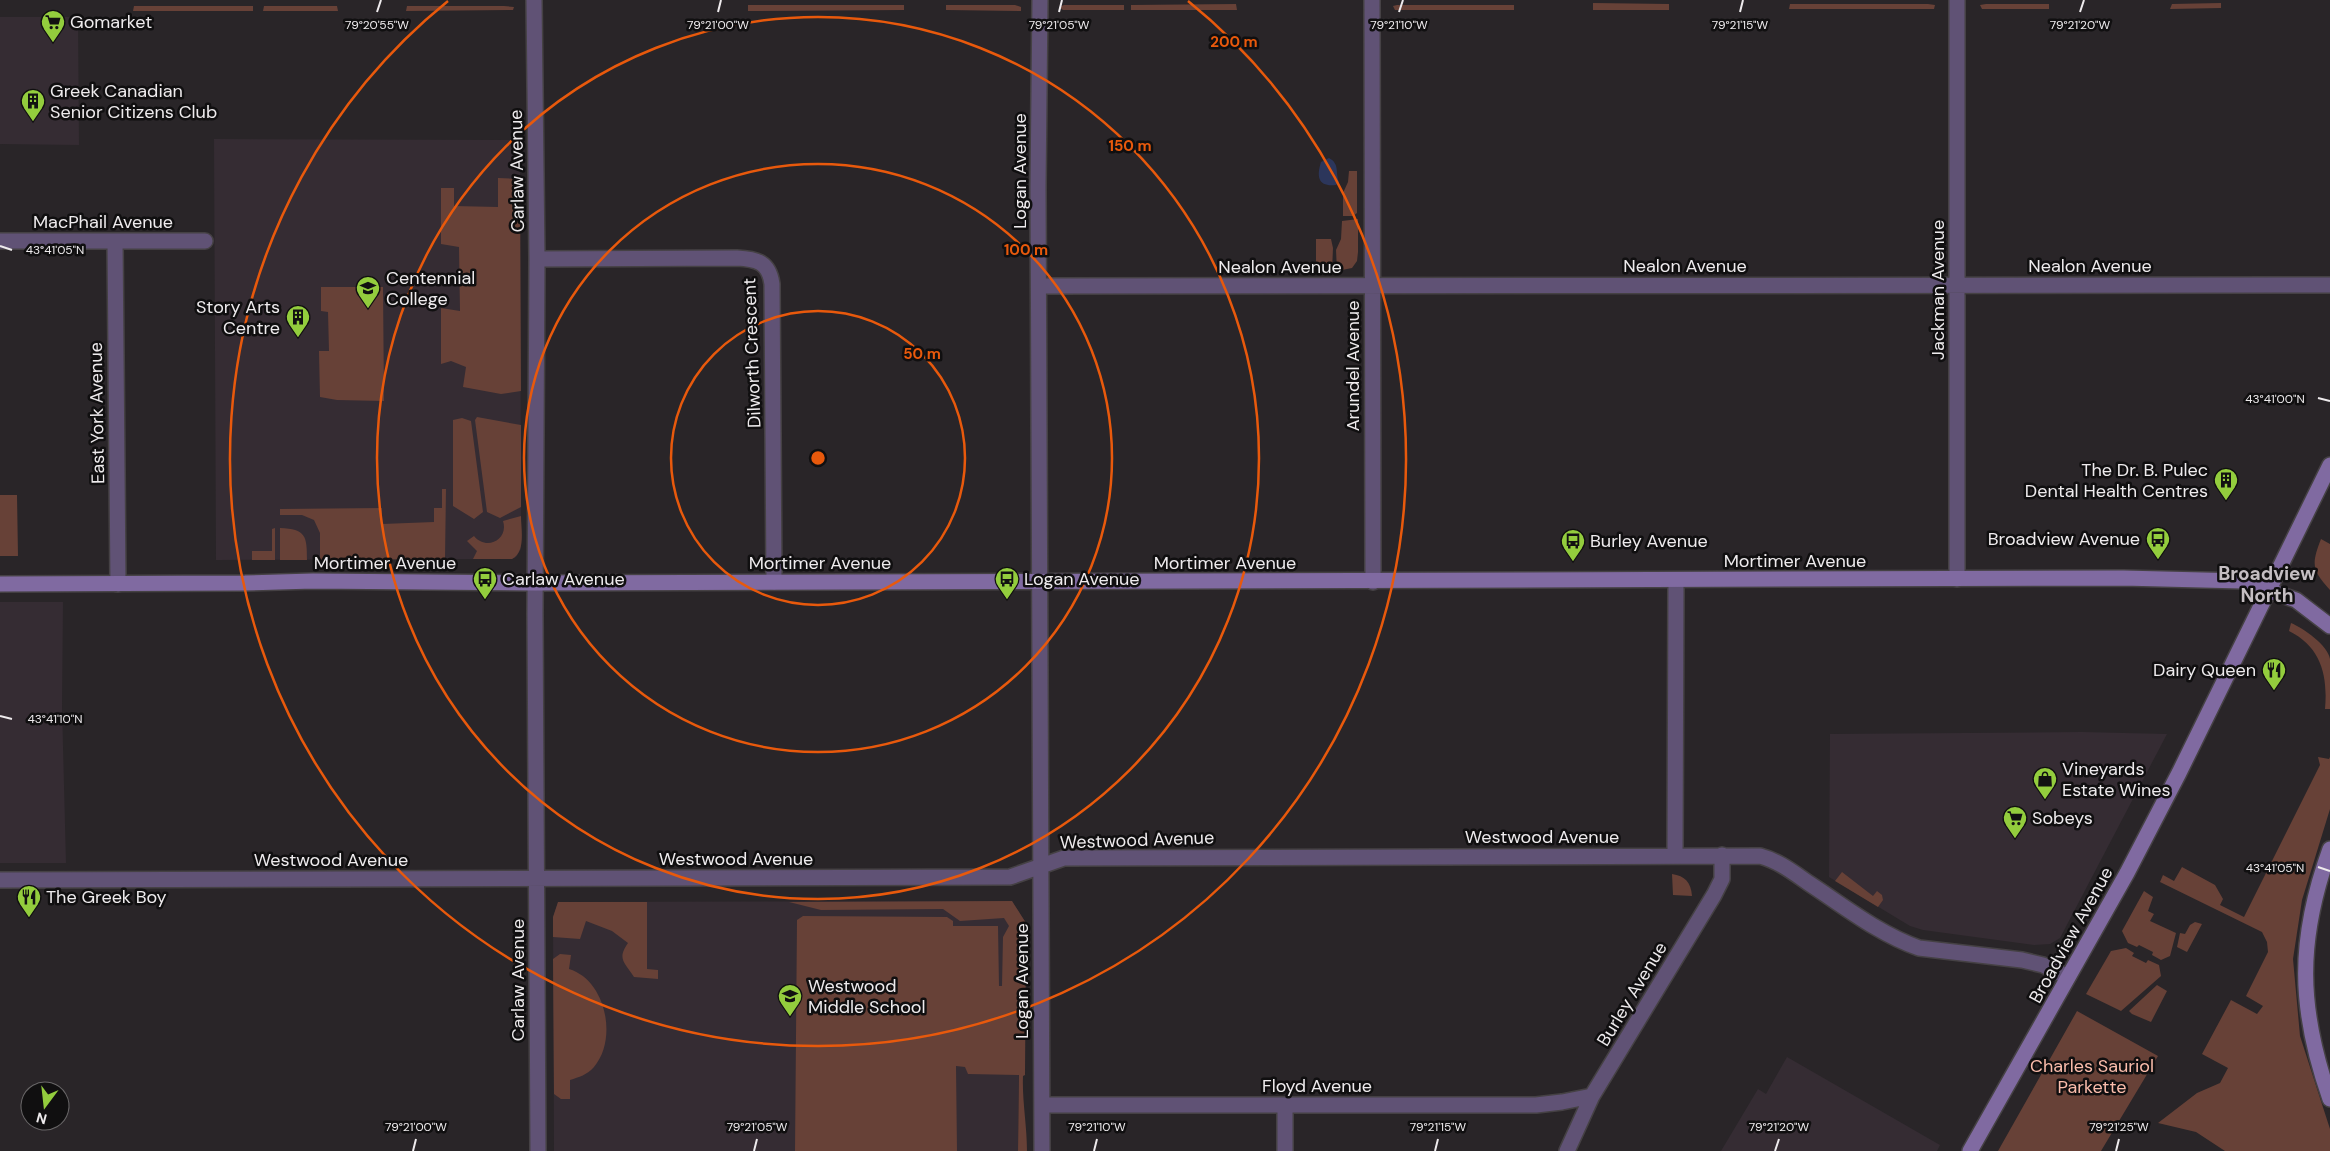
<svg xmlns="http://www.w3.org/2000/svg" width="2330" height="1151" viewBox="0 0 2330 1151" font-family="'DM Sans',sans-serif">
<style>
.built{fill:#352c33}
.green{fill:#674137}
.water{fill:#2c365b}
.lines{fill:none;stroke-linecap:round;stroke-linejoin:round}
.street-casing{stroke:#454144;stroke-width:18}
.secondary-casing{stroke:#454144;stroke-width:18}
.street{stroke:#605275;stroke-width:15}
.secondary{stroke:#806aa1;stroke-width:15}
.ticks{fill:none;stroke:#eeebed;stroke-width:2}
.ring{fill:none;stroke:#e8590c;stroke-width:2.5}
.labels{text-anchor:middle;stroke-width:5;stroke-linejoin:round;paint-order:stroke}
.poi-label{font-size:18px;fill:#eeebed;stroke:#100f10;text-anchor:start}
.street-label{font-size:18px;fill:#eeebed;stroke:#100f10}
.park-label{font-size:18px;fill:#fbbdac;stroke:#100f10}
.neighbourhood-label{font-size:19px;font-weight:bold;fill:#c4bec2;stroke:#100f10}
.ticks-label{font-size:12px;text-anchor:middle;fill:#eeebed;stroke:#100f10;stroke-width:5;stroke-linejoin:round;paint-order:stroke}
.centre{fill:#e8590c;stroke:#100f10;stroke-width:2.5}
.ring-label{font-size:15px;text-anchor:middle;font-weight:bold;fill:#e8590c;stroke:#100f10;stroke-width:5;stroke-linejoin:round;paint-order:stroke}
</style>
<rect width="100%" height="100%" fill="#292528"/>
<path class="built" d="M0,17h78l1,128 -79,-1z
M214,139l306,1 1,409 -5,8 -4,2 -296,1z
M0,602h63l-1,105 4,156h-66z
M2082,732l85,2 -107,204 -10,6 -16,1 -111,-15 -13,-4 -81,-49 1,-143z
M1012,901l14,22 -1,152h-6l-1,76h-464l-1,-234 5,-15z
M1787,1057l153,88 -3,6h-216l37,-62 8,5z"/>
<path class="green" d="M1593,3l76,1v6h-76z
M2221,3v5l-51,1 2,-5z
M1236,4l1,6h-106v-5z
M1790,4h138l7,1 -1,4h-145z
M1986,4h63v5h-67l-2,-4z
M748,5h156v5l-156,1z
M946,5h69l6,2v4l-75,-1z
M1064,5h60v5h-61l-4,-3z
M1397,5h117v5h-119l-2,-4z
M134,6h119v5h-120z
M264,6h73l1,5h-75z
M407,6h97l10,1 -1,3 -107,1z
M1349,171h8v42l-4,3h-10v-23l5,-11z
M498,178l22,1 1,212 -20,3 -38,-7 3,-20 -15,-6 -10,3v-56l19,3 -1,-64 -18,-3v-56h13v18l44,1z
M1358,219v33l-1,9 -5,7 -15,3 -1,-21 5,-11 1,-18z
M1316,239h15l2,9 -1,23h-16z
M321,287h62l1,114 -47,-1 -17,-3 -1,-46h10l-1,-39 -7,-1z
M477,417l44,8v82l-21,11 -13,-6 -12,-92z
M462,418l9,3 12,91 -9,7 -21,-13v-86z
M442,489h4l-1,70 -125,1v-27l-6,-13 -12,-5h-22v-6l102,-1v16l52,-2v-14h8z
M0,495h17l1,61h-18z
M521,516c0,13 5,36 -9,43h-39l4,-8 -10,-10 7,-5c12,15 35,4 29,-15z
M275,528v32h-23v-9h20v-22z
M280,528c26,1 27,8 27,32h-27z
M2321,539l9,5v46c-18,-20 -19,-25 -9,-51z
M2291,623c12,5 37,22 39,36 0,16 0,34 0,50h-5c3,-34 -4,-62 -36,-78z
M2318,757l11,2 1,-2v52l-28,91 -9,59 7,77 30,93v22h-105l-29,-19 -38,-9 39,-30 23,-10 8,-15 -26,-14 29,-54 26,14 6,-8 -17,-10 22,-44 -1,-10 -5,-10 -102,-50 3,-7 11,6 8,-14 33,18 8,14 -3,6 24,12 76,-152z
M1842,872l31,24 4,-5 5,4 1,5 -5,7 -43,-26z
M1672,874c13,2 19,8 20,22l-19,-1z
M2144,891l9,6 -5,14 6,3 -4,7 26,12 -6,23 -9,4 -9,-5 1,-3 -14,-7 -2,2 -9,-4 -6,-12z
M1012,901l14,22 -1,152 -2,1c-1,25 4,49 4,75h-9l1,-76 -51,-1 -3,-7 -9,-1 1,85h-162l2,-231 6,-4 144,1 6,4v5h45l1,60h3l1,-49 6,-11 -5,-8 -44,3 -17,-12 -122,1 -32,-8z
M558,902h89v67l11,1v9l-24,-2c-10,-15 -17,-18 -6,-34l-16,-12 -26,-10 -6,18 -27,-2v-20z
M2195,922l7,2 -15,28 -10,-5 3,-14 5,1 5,-9z
M2126,948l8,5 -2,3 14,7 2,-3 11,5 2,11 -40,35 -35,-17 25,-43z
M560,954l11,1 -2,14c37,11 49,70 25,98 -7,8 -15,10 -24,13v19h-9l-7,-5 -1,-135z
M2157,985l10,6 -16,31 -19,-8 -3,-3z
M2077,1011l81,45 -57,95h-103z"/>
<path class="water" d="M1329,158c11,6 6,14 10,24l-3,3c-17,2 -20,-7 -15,-23z"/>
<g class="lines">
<g class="street-casing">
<path id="street" d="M534,0l3,259 -2,355 3,537
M1040,0l-2,187 4,964
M1372,0l1,582
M0,241h205
M115,241l3,343
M537,259l200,-1c20,1 32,4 35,26l2,298
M1040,286l1290,-1
M1957,579v-579
M1675,856l1,-275
M0,880l1010,-3 54,-19 696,-2c19,5 34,17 50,28 35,23 69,50 109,64l103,12 21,5 25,12
M1042,1105h494l26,-3 30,-6
M1285,1151v-46
M1567,1151l25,-55 122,-201 8,-16v-24"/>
</g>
<g class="secondary-casing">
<path id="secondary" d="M0,584l245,-1 68,-2 222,2 1588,-5 119,3 54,19 34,26
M2330,849c-33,91 -32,159 0,250
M1970,1151l157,-278 52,-100 151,-308"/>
</g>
<use href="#street" class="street"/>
<use href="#secondary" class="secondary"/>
</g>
<path class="ticks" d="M377,12l4,-12M718,12l3,-12M1059,12l3,-12M1399,12l4,-12M1740,12l3,-12M2080,12l4,-12M0,246l12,4M2318,398l12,3M0,716l12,3M2318,867l12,4M413,1151l3,-12M754,1151l3,-12M1094,1151l3,-12M1435,1151l3,-12M1775,1151l4,-12M2116,1151l3,-12"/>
<g class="ring">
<circle cx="818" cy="458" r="147"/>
<circle cx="818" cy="458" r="294"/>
<circle cx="818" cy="458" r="441"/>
<path d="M1188 1A588 588 0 1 1 448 1"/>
</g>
<defs>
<g id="supermarket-pin" transform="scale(1.25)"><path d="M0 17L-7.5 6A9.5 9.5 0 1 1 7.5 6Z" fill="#93cd3d" stroke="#100f10"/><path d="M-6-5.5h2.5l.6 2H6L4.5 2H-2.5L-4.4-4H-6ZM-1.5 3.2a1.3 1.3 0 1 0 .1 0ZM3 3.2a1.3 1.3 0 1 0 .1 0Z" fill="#111"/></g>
<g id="building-pin" transform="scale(1.25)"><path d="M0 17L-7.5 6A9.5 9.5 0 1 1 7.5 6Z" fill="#93cd3d" stroke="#100f10"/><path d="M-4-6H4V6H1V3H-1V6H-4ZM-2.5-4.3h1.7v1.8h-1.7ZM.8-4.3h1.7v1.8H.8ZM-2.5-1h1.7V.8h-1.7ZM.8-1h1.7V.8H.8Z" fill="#111"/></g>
<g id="university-pin" transform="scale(1.25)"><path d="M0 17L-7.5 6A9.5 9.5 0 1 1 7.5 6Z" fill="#93cd3d" stroke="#100f10"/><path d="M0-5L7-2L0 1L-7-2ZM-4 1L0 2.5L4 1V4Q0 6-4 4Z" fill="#111"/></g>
<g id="bus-pin" transform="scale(1.25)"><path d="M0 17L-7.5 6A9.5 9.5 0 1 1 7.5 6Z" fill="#93cd3d" stroke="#100f10"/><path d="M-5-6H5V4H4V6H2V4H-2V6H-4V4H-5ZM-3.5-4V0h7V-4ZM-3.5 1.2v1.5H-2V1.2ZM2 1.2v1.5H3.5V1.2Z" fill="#111"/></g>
<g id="restaurant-pin" transform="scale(1.25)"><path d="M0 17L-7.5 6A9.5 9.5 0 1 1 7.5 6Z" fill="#93cd3d" stroke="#100f10"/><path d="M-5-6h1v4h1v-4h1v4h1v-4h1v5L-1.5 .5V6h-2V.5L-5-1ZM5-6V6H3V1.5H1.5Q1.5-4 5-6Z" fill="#111"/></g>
<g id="shop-pin" transform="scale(1.25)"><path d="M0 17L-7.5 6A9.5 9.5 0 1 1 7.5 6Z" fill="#93cd3d" stroke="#100f10"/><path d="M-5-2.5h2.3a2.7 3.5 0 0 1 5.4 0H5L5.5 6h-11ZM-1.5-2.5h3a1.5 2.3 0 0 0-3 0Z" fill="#111"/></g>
<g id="school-pin" transform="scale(1.25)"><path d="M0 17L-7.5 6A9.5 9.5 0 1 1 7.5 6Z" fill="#93cd3d" stroke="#100f10"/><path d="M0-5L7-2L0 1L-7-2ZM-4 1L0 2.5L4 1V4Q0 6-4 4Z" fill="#111"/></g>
</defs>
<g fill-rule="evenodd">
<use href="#supermarket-pin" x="53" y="22"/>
<use href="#building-pin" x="33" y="101"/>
<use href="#university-pin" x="368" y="288"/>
<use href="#building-pin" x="298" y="317"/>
<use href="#building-pin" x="2226" y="480"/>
<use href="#bus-pin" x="2158" y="539"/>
<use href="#bus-pin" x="1573" y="541"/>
<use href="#bus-pin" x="485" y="579"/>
<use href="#bus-pin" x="1007" y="579"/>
<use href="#restaurant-pin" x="2274" y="670"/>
<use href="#shop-pin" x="2045" y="779"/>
<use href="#supermarket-pin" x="2015" y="818"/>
<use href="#restaurant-pin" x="29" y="897"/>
<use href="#school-pin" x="790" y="996"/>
</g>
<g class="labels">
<g class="poi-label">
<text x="70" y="28">Gomarket</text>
<text x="50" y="97">Greek Canadian<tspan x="50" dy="21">Senior Citizens Club</tspan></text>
<text x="386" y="284">Centennial<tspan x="386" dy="21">College</tspan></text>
<text x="280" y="313" text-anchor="end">Story Arts<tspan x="280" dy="21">Centre</tspan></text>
<text x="2208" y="476" text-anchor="end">The Dr. B. Pulec<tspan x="2208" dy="21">Dental Health Centres</tspan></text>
<text x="2140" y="545" text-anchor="end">Broadview Avenue</text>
<text x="1590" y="547">Burley Avenue</text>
<text x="502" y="585">Carlaw Avenue</text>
<text x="1024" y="585">Logan Avenue</text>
<text x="2256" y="676" text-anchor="end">Dairy Queen</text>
<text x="2062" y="775">Vineyards<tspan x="2062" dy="21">Estate Wines</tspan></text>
<text x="2032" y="824">Sobeys</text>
<text x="46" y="903">The Greek Boy</text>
<text x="808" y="992">Westwood<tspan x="808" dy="21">Middle School</tspan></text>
</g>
<g class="street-label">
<text transform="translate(517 171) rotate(-91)" y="6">Carlaw Avenue</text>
<text transform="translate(1020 171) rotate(-90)" y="6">Logan Avenue</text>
<text x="103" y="228">MacPhail Avenue</text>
<text x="1685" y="272">Nealon Avenue</text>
<text x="2090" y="272">Nealon Avenue</text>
<text x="1280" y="273">Nealon Avenue</text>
<text transform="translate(1938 290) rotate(-90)" y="6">Jackman Avenue</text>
<text transform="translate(752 353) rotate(-92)" y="6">Dilworth Crescent</text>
<text transform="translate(1353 366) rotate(-90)" y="6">Arundel Avenue</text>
<text transform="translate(97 413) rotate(-91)" y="6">East York Avenue</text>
<text x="1795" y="567">Mortimer Avenue</text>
<text x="385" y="569">Mortimer Avenue</text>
<text x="820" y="569">Mortimer Avenue</text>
<text x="1225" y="569">Mortimer Avenue</text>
<text x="1542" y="843">Westwood Avenue</text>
<text transform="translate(1137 840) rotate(-2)" y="6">Westwood Avenue</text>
<text x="736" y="865">Westwood Avenue</text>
<text x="331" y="866">Westwood Avenue</text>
<text transform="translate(2071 935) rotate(-61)" y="6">Broadview Avenue</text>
<text transform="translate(518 980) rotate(-90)" y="6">Carlaw Avenue</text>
<text transform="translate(1022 981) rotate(-90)" y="6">Logan Avenue</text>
<text transform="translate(1632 994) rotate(-59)" y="6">Burley Avenue</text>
<text x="1317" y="1092">Floyd Avenue</text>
</g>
<g class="park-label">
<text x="2092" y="1072">Charles Sauriol<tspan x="2092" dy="21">Parkette</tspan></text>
</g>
<g class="neighbourhood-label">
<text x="2267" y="580">Broadview<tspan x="2267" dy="22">North</tspan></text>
</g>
</g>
<g class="ticks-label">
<text x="377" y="29">79°20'55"W</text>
<text x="718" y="29">79°21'00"W</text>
<text x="1059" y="29">79°21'05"W</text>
<text x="1399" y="29">79°21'10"W</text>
<text x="1740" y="29">79°21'15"W</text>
<text x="2080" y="29">79°21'20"W</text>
<text x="55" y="254">43°41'05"N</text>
<text x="2275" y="403">43°41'00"N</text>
<text x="55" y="723">43°41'10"N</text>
<text x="2275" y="872">43°41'05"N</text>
<text x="416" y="1131">79°21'00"W</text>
<text x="757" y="1131">79°21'05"W</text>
<text x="1097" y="1131">79°21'10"W</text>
<text x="1438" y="1131">79°21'15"W</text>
<text x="1779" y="1131">79°21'20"W</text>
<text x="2119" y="1131">79°21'25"W</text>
</g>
<circle cx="818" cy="458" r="8" class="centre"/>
<g class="ring-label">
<text x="1234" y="47">200 m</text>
<text x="1130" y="151">150 m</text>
<text x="1026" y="255">100 m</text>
<text x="922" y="359">50 m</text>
</g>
<g transform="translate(45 1106) rotate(195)"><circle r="24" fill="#100f10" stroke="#696768"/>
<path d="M0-4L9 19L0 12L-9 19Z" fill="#93cd3d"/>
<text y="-8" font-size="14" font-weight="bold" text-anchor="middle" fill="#eeebed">N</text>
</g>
</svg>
